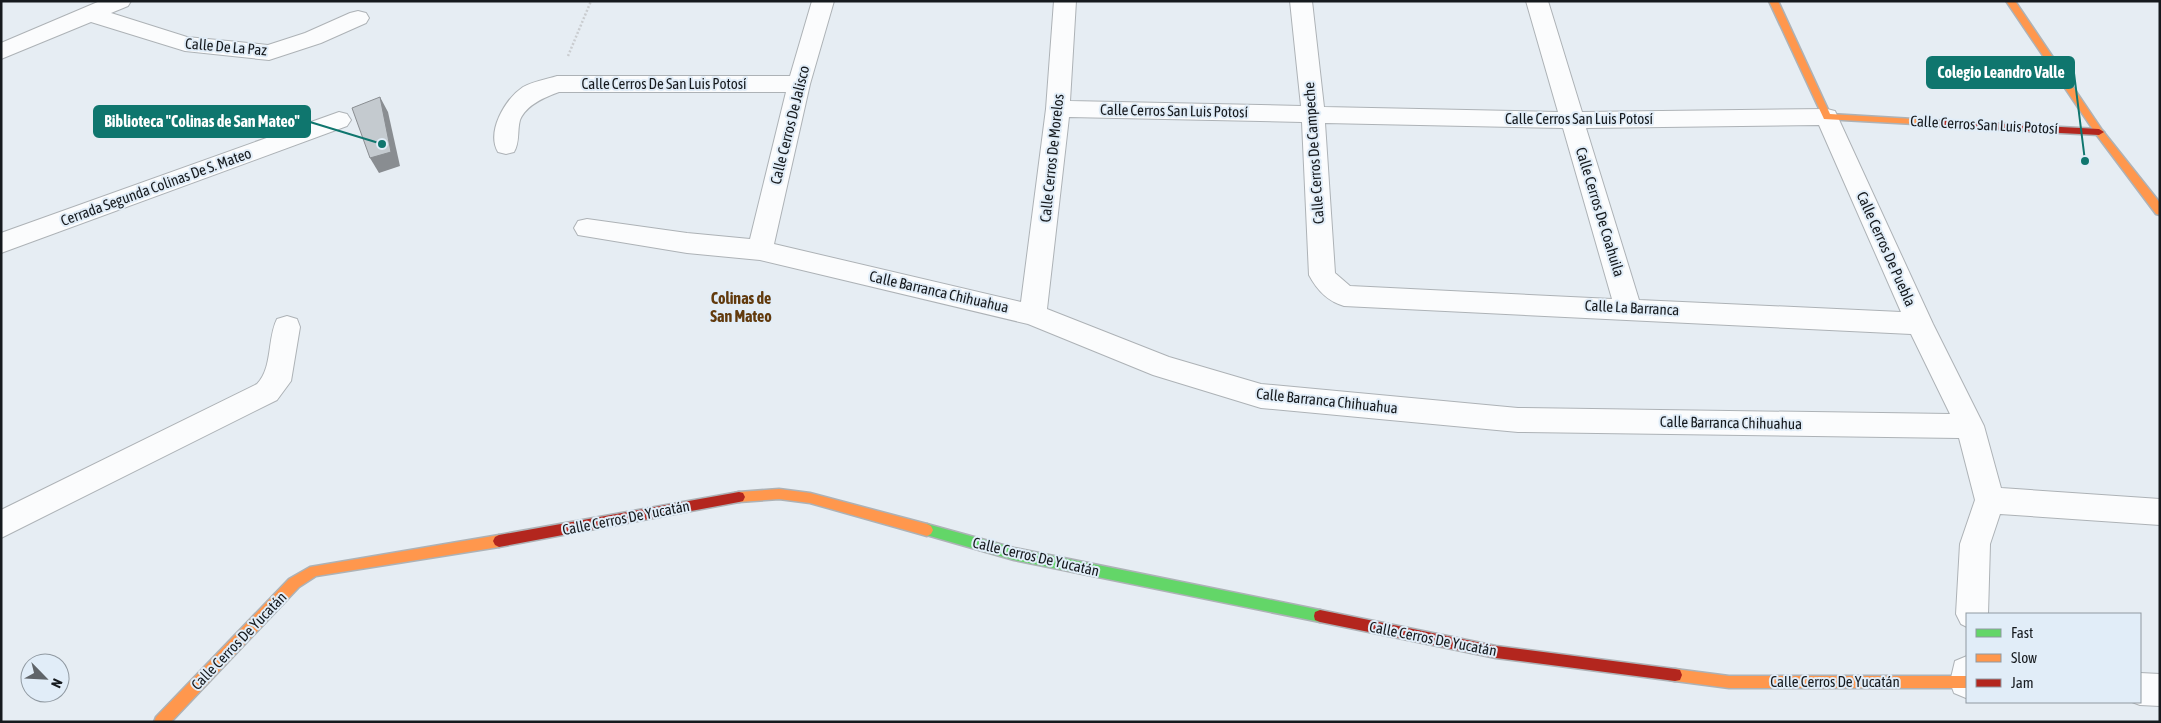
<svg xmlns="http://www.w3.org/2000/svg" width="2161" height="723" viewBox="0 0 2161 723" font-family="'Asap Condensed',sans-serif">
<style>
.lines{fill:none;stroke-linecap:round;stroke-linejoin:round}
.street-casing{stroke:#adb2b6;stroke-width:2}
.fast-casing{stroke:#adb2b6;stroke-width:3}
.slow-casing{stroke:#adb2b6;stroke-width:3}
.jam-casing{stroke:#adb2b6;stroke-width:3}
.path{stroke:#cacdd0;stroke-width:2.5;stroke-dasharray:2 2;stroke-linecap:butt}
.street{fill:#fbfcfd;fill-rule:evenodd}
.fast{fill:#63d668;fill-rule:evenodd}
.slow{fill:#ff974d;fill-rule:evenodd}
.jam{fill:#b3261e;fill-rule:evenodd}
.shaded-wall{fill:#898d91}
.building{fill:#c4cacf;stroke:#898d91}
.labels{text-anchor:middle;stroke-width:4;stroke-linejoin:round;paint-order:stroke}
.street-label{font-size:15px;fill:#161a1e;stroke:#e1edf8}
.neighbourhood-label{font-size:16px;font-weight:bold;fill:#623a0d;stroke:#e1edf8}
.leader{fill:none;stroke:#0f766e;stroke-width:2}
.callout-dot{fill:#0f766e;stroke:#e1edf8;stroke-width:2}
.callout{fill:#0f766e;stroke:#0f766e;stroke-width:2}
.callout-label{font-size:16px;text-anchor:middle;font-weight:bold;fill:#fff}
</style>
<rect width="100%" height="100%" fill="#e6edf3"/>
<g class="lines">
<g class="street-casing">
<path id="street" d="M100,1h31l-3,5 -17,7 76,24 81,8 37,-12 45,-20 8,-2 8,2 3,5 -3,5 -45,20 -52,17 -84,-9 -94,-29 -90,37v-16z
M812,1h22l-24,83 -36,160 247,58 25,-193 8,-108h22l-6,100 231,5 -11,-105h22l12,106 234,5 -32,-111h22l34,111 245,-3 8,2 98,213 51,102 17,62 159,11v26l-160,-11 -10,30 -2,70h-21v13l-6,-3 -5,-10 4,-70 15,-44 -16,-62 -441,-6 -257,-24 -108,-33 -125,-51 -268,-64 -73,-7 -109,-18 -4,-7 4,-7 9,-2 100,14 63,6 36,-147h-227c-14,5 -33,13 -39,28 -3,11 0,22 -6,32l-8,2 -8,-2c-12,-20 7,-53 25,-65 9,-5 24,-8 34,-11h233zM1069,117l233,5 7,153c8,15 18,26 35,31l567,28 39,80 -432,-6 -257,-24 -92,-27 -122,-48zM1325,123l238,5 49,171 -262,-13 -15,-13zM1819,125l82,187 -262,-12 -53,-172z
M339,112l8,2 4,6 -4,6 -346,127v-20z
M287,316l10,3 3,8 -9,54 -14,19 -276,138v-28l256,-126c16,-17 10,-45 20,-65z
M1967,656v41l-1,1 -12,-5 -4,-11 5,-21z
M2140,673l20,1v32l-20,-1 -8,-3h8z"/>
</g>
<g class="fast-casing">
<path id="fast" d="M927,524l87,24 306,62 5,2 1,4 -1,4 -5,2 -306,-62 -91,-26 -2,-4 2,-4z"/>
</g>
<g class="slow-casing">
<path id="slow" d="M1769,1h9l52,113 100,6 3,1 2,2 -2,2 -109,-6z
M2006,1h9l87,129 58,73v12l-4,-1 -60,-80z
M779,489l31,4 117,31 4,2 2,4 -2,4 -4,2 -117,-33 -31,-4 -40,3 -4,-1 -2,-4 2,-4 4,-1z
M499,535l4,2 2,4 -2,4 -4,2 -183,29 -17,11 -128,135h-17l2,-5 133,-138 21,-12z
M1675,669l54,7h238v12h-238l-54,-7 -5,-1 -2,-5 2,-5z"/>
</g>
<g class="jam-casing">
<path id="jam" d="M1930,120l169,9 5,3 -5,3 -169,-9 -5,-3z
M739,492l4,1 2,4 -2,4 -4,1 -240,45 -4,-2 -2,-4 2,-4 4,-2z
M1320,610l176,36 179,23 5,1 2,5 -2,5 -5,1 -179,-23 -176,-36 -5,-2 -1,-4 1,-4z"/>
</g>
<path class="path" d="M568,56l23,-55"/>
<use href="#street" class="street"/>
<use href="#fast" class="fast"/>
<use href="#slow" class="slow"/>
<use href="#jam" class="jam"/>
</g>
<path class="shaded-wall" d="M380,97l8,15 12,54 -21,7 -9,-15z"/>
<path class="building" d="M380,97l11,55 -21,6 -18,-50z"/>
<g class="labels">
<g class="street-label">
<text transform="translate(226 47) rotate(5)" y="5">Calle De La Paz</text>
<text x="664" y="89">Calle Cerros De San Luis Potosí</text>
<text transform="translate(1174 111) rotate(1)" y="5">Calle Cerros San Luis Potosí</text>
<text x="1579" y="124">Calle Cerros San Luis Potosí</text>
<text transform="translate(790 125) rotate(-76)" y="5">Calle Cerros De Jalisco</text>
<text transform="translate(1984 125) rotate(3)" y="5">Calle Cerros San Luis Potosí</text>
<text transform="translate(1314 153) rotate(-94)" y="5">Calle Cerros De Campeche</text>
<text transform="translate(1052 158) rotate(-84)" y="5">Calle Cerros De Morelos</text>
<text transform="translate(156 187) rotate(-20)" y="5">Cerrada Segunda Colinas De S. Mateo</text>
<text transform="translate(1600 212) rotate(73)" y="5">Calle Cerros De Coahuila</text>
<text transform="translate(1886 249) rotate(66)" y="5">Calle Cerros De Puebla</text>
<text transform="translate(939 292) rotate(13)" y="5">Calle Barranca Chihuahua</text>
<text transform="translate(1632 308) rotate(3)" y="5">Calle La Barranca</text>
<text transform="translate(1327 401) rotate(6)" y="5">Calle Barranca Chihuahua</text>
<text transform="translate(1731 423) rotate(1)" y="5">Calle Barranca Chihuahua</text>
<text transform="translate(626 518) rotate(-11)" y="5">Calle Cerros De Yucatán</text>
<text transform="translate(1036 557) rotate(13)" y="5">Calle Cerros De Yucatán</text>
<text transform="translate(1433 639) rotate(11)" y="5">Calle Cerros De Yucatán</text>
<text transform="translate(239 641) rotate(-46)" y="5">Calle Cerros De Yucatán</text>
<text x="1835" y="687">Calle Cerros De Yucatán</text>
</g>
<g class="neighbourhood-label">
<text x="741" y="304">Colinas de<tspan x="741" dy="18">San Mateo</tspan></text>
</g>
</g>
<path class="leader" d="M2085 161L2074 73M382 144L310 122"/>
<g class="callout-dot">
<circle cx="2085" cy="161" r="5"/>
<circle cx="382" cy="144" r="5"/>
</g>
<g class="callout">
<rect x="1927" y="57" width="147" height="31" rx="5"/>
<rect x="94" y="106" width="216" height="31" rx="5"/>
</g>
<g class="callout-label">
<text x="2001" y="78">Colegio Leandro Valle</text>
<text x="202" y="127">Biblioteca "Colinas de San Mateo"</text>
</g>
<rect width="2161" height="723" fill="none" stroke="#161a1e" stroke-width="5"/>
<rect x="1966" y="613" width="175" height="90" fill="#e1edf8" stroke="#9099a1"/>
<rect x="1976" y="629" width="25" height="8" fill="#63d668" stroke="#9099a1"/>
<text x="2011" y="638" font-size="15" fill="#161a1e">Fast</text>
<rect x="1976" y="654" width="25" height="8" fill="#ff974d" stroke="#9099a1"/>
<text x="2011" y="663" font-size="15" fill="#161a1e">Slow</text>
<rect x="1976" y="679" width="25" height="8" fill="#b3261e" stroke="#9099a1"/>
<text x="2011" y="688" font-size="15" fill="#161a1e">Jam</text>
<g transform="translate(45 678) rotate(114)"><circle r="24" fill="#e1edf8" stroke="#9099a1"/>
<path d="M0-4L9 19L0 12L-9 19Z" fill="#5f6469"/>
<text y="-8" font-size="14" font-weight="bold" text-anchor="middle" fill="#161a1e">N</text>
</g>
</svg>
